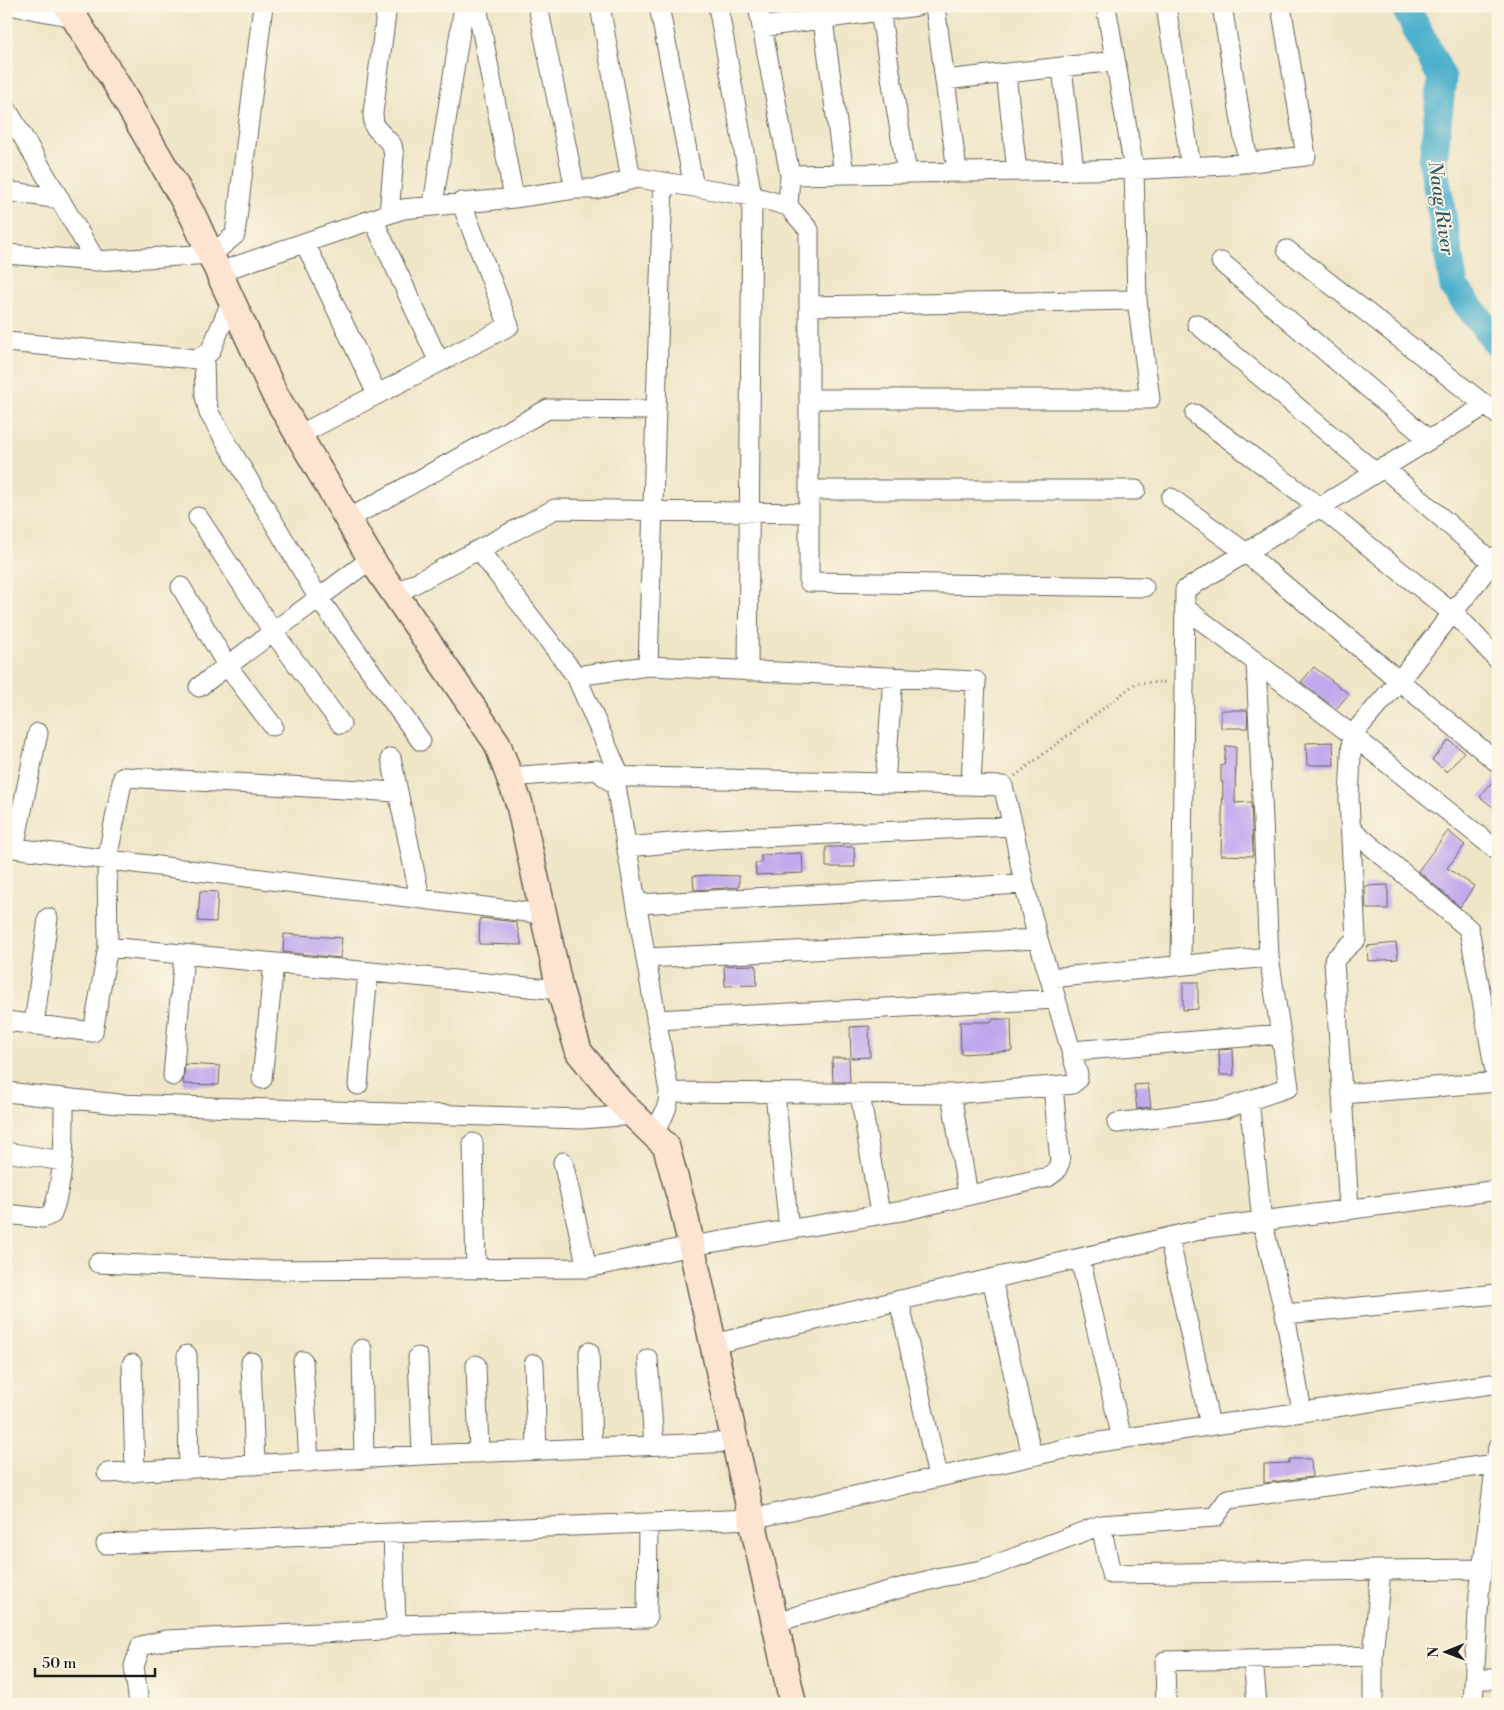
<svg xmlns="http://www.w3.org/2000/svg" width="1504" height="1710" viewBox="0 0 1504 1710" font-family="'Libre Bodoni',serif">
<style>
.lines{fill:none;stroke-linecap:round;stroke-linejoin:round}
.river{stroke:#4db0cc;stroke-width:29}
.building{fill:#c0a8ed}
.street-casing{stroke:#666258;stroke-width:21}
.secondary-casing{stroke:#666258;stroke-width:29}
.path{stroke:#666258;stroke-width:3;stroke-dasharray:1 4;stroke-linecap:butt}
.street{stroke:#fff;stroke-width:19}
.secondary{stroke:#fde4d0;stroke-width:26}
.labels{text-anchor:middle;stroke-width:4;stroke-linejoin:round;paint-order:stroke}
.water-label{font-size:19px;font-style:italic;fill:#305762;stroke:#fcf5e5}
</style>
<rect width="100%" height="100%" fill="#fcf5e5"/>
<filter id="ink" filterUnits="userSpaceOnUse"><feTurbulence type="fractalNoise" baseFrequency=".02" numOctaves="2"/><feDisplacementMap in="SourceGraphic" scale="10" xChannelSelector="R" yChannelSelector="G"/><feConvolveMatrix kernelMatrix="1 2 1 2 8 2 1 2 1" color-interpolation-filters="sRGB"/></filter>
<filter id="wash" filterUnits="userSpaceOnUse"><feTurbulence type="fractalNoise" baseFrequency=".0096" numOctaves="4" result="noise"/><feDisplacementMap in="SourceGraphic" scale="20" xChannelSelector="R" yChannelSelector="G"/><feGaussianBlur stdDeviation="1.12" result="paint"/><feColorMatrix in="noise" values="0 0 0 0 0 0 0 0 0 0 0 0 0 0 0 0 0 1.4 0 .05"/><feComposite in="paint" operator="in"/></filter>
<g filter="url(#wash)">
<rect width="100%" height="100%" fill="#efe5c7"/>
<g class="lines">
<path class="river" d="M1405,6l37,72 -9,84 21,125 44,57"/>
</g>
<g id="blocks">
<path class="building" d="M1314,667l35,27 -13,15 -35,-27z
M1221,710h26l1,18h-27z
M1449,740l15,12 -17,20 -15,-12z
M1333,742l1,23h-27l-1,-22z
M1226,746l10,1 -1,56 16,-1 2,54 -32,-1 2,-73h-2v-17h3z
M1498,774v37l-18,-14z
M1448,831l17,14 -18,23 27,18 -14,21 -42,-36z
M826,847h28l1,20h-29z
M802,853l1,20 -47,2 -1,-12h6v-8z
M710,875l29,1v11l-45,3 -1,-14z
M1388,885v24h-22l-1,-23z
M200,891l18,1 -2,30 -18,-1z
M480,918l36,4 6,23 -43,-1z
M284,934l58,4 -2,20 -57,-6z
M1396,943l2,16 -30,2 -1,-15z
M756,965l1,20 -32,1 -1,-20z
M1183,982h15v27l-15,1z
M992,1019h19l1,32 -51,3 -1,-32h32z
M869,1026l1,31 -19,1 -1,-31z
M1233,1049l1,26h-14l-1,-25z
M832,1058h17l1,24h-17z
M185,1064l35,2 -1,19 -36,-1z
M1148,1084l3,23 -14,2 -3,-24z
M1289,1459h22l1,18 -48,6v-19l25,-1z"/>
</g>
</g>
<g filter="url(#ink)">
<use href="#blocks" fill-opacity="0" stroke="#666258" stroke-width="1"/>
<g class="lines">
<g class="street-casing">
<path id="street" d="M14,6l60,11
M387,6l-14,107 1,13 18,19 2,11 -5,58
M477,6l37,192
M538,6l37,183
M600,6l31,173
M659,6l35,181
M718,6l34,190 -4,475
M758,6l32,169 -2,31
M821,6l23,168
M935,6l22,165
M1166,6l25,161
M1222,6l26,157
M880,11l27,162
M762,27l155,-21
M1062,68l12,102
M1006,74l11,97
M945,80l170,-19
M6,108l90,153
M790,175l356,-6 79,-4 81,-9 -25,-150
M6,191l54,8
M433,204l31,-198
M373,219l66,143
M305,243l72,151
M1287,250l211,165
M6,254l90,7 116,-7 23,-19 28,-229
M1221,262l208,178
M219,272l184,-63 111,-11 61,-9h20l42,-11 115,18 36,10 21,24v352l335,5
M809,306l328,-6
M1197,324l178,148
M6,342l191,17 13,-7 22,-52
M204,357l1,39 4,17 110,186 102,142
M809,399h341l-13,-99 -3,-131 -28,-163
M1195,414l126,94 139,111 38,41
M299,435l210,-109 -48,-124
M1383,467l115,100
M809,490h327
M1171,498l75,55 252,210
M198,517l76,116 67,91
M348,519l200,-110 108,1
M479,550l97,126 44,100
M181,587l47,80 45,59
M395,594l160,-85 254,4
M1185,608l167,127 146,116
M648,666l15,-484
M576,676l72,-10 328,15 -5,104
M199,687l172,-128
M391,758l29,140
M604,776l399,10 10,40
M885,783l8,-106
M1350,828l119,101 28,153
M6,847l536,67
M627,847l88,-8 298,-13 11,58
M14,848l24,-115
M637,904l387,-20 14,55
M108,947l452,43
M646,958l392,-19 18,60
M1181,965l4,-375 301,-185
M1050,978l219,-21
M656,1020l400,-21 22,76 -1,5 -5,4 -19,2
M6,1021l87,11 15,-85 -1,-87 16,-83 275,15
M34,1025l14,-107
M1072,1051l209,-17
M173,1076l11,-121
M262,1079l12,-116
M358,1085l10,-113
M6,1092l113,12 462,15 53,-4
M775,1093l14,137
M860,1094l20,120
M951,1094l17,101
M1342,1094l156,-12
M1249,1100l13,121 23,93 17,98
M1117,1123l107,-14 65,-22 -20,-130 -13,-295
M653,1134c8,-14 16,-25 16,-42
M473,1143l3,126
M6,1152l57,9
M563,1162l24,106
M1349,1210l-15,-250 22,-21 -7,-140 3,-64 47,-54 99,-126
M6,1214l37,4 9,-4c13,-37 12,-76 12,-116
M1169,1237l41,188
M1080,1258l42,181
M98,1263l162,7 327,-2 104,-22 211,-35 146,-34 8,-6 4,-9 -7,-76 -102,8 -282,-2 -53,-306 -19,-16 -87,7
M992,1279l40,177
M899,1300l39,177
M1285,1314l213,-20
M713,1344l495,-116 290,-38
M362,1349l2,110
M589,1352l3,96
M187,1355l2,114
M418,1357l4,98
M648,1359l6,86
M303,1361l6,101
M251,1362l4,103
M132,1364l3,108
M534,1364l3,86
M476,1365l3,88
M107,1473l315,-18 313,-13
M393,1533l3,92
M106,1544l646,-25 334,-75 412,-61
M1381,1570l101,-1
M775,1622l166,-45 41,-7 119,-45
M1253,1659l4,45
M1474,1679h24
M139,1704l-5,-38 7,-20 25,-6 218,-10 12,-5 251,-7 1,-95
M1166,1704l-1,-43 208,-5 8,-86 -270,4 -10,-49 114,-8 13,-18 267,-35
M1373,1704v-48
M1473,1704l6,-110 19,-147"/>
</g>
<g class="secondary-casing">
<path id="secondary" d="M67,6l47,74 79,136 81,177 97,166 126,184 22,60 41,187 19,62 40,49 47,45 17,62 110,496"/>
</g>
<path class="path" d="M1015,776l121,-93 31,-1"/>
<use href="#street" class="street"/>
<use href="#secondary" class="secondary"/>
</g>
</g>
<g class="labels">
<g class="water-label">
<text transform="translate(1442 208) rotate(82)" y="7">Naag River</text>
</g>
</g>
<rect width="1504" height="1710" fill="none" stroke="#fcf5e5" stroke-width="25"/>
<g transform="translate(1446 1652) rotate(269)" stroke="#fcf5e5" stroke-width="4" paint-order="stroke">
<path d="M0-4L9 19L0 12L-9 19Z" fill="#1c1c1c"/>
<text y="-8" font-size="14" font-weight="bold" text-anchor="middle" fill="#1c1c1c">N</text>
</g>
<path d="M35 1668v8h120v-8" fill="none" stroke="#1c1c1c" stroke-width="2.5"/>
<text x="42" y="1668" font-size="15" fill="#1c1c1c" stroke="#fcf5e5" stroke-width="4" paint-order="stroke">50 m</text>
</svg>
